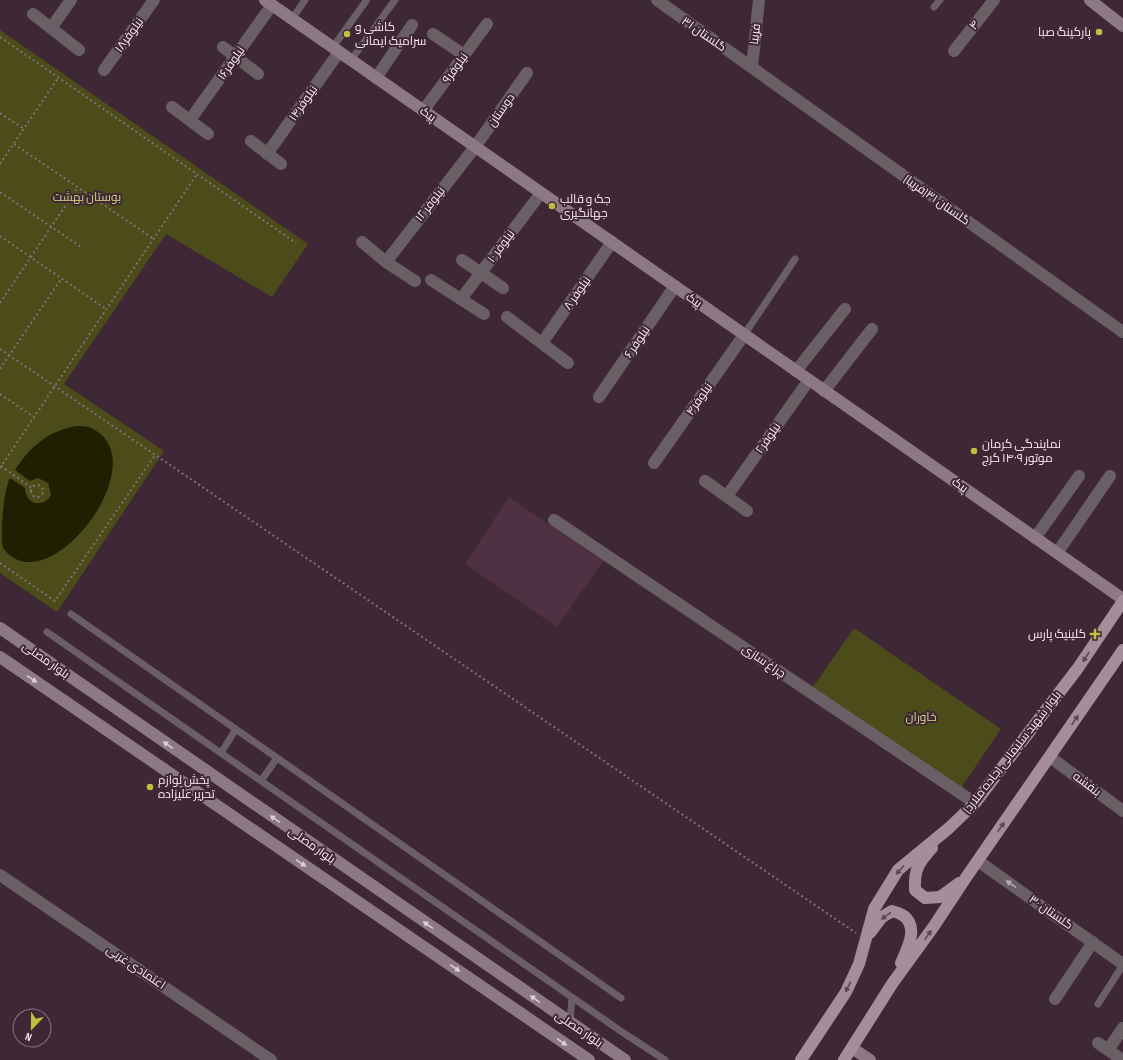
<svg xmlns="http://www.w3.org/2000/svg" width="1123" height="1060" viewBox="0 0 1123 1060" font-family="'Sofia Sans Condensed',Cairo,sans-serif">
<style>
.built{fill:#4f3143}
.green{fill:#4c4b1a}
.water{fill:#201f02}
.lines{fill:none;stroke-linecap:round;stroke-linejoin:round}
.path{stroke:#836e7a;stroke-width:2;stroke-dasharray:2 3;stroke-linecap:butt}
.lane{stroke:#6b5f66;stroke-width:7}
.street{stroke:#6b5f66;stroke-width:12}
.secondary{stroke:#8c7983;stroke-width:12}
.primary{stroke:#a58d9a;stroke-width:12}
.oneway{fill:#5e4654}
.oneway2{fill:#dfced7}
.oneway3{fill:#baacb4}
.poi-dot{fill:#c1be40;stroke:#3f2836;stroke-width:1.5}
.labels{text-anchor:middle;stroke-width:4;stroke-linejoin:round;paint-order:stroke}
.street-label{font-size:12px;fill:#fbebf3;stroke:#3f2836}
.poi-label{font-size:12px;fill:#fbebf3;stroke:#3f2836;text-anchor:start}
.park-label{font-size:12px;fill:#d4d37c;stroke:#3f2836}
</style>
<rect width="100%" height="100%" fill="#3f2836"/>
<path class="built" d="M509,497l94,64 -46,66 -92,-63z"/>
<path class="green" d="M0,30l308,214 -36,53 -106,-63 -102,150 100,67 -107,161 -57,-39z
M854,628l147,101 -40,59 -148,-101z"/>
<path class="water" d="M76,426c5,0 11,0 15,2 69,31 -44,180 -88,120 -3,-13 0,-56 7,-70l15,10c0,16 18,21 26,7l-3,-12 -10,-5 -8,3 -15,-11c15,-23 33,-39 61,-44z"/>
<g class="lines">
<path class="path" d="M0,37l296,206
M0,113l24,16
M14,144l140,95
M0,164l58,-86
M0,192l81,55
M0,236l106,73
M0,303l78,-116
M0,349l856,584
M0,369l61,-90
M0,394l34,23
M1,466l31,22
M0,468l197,-294
M31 491a6 6 0 1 1 12 0a6 6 0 1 1-12 0Z
M0,563l55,38 100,-146"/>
<path class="lane" d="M934,7l6,-7
M292,19l13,-19
M333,47l33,-46
M351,60l44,-60
M744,335l51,-76
M71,614l550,384
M47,632l575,400 43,28
M221,753l15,-24
M261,781l16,-23
M1098,1004l25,-39
M570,1022l2,-24"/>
<path class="street" d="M657,0l466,332
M33,14l46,36
M51,28l20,-28
M433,34l31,21
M223,47l35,27
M954,51l40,-51
M752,67l7,-67
M104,70l50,-70
M376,78l36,-53
M172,107l36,27
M423,111l64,-87
M190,120l82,-115
M251,141l30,23
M267,154l72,-102
M362,242l24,20 29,19
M462,260l41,28
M386,262l89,-115 52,-74
M431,280l53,34
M461,299l80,-106
M507,317l61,46
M542,343l70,-101
M796,371l49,-62
M824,391l48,-62
M599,397l76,-111
M654,463l90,-128
M705,481l42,30
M727,496l82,-116
M554,520l421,283
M1035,538l44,-62
M1057,553l53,-77
M1050,757l73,54
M978,861l145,103
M0,875l271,185
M1055,999l38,-57
M1098,1043l23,16
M1108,1050l15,-22"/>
<path class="secondary" d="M265,0l858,599
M1090,0l33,26
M0,628l625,432
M0,657l589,403
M852,1048l18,12"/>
<path class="primary" d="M932,848c-13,15 -18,20 -17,42l10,8 15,-1 19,-14
M870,933l12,-16 10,-6c4,1 9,3 12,5 15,12 3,33 -3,47
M801,1060l45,-68 13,-28 15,-55 24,-39 51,-42 26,-25 103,-135 45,-67
M844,1060l48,-76 42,-58 31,-47 158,-229"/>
</g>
<defs><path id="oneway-solid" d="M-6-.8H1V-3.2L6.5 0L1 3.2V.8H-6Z"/></defs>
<g class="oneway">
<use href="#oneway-solid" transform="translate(1086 657) rotate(124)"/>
<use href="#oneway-solid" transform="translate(1075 720) rotate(-56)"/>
<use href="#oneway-solid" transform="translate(1001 827) rotate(-55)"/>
<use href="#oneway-solid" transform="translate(900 870) rotate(131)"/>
<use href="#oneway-solid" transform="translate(886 916) rotate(144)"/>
<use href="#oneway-solid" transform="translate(928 935) rotate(-54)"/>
<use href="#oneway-solid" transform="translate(848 987) rotate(116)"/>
</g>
<g class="oneway2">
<use href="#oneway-solid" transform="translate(32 679) rotate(34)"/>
<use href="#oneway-solid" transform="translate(168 745) rotate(-145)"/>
<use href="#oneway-solid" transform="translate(275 819) rotate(-145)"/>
<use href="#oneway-solid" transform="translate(301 863) rotate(34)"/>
<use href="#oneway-solid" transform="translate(428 925) rotate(-145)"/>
<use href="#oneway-solid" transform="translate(455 968) rotate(34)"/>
<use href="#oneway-solid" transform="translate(535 999) rotate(-145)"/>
<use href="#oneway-solid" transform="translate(562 1042) rotate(34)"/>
</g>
<use class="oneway3" href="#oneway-solid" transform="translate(1011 884) rotate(-145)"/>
<g class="poi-dot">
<circle cx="1099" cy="32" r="4"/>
<circle cx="347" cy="34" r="4"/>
<circle cx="552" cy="206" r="4"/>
<circle cx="974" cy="451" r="4"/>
<path d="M1093 628h4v4h4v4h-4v4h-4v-4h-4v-4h4z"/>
<circle cx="150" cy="787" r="4"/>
</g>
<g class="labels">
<g class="street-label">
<text transform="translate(974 25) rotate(-52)" y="4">۴</text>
<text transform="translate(704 34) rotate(35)" y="4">گلستان ۳۱</text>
<text transform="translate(755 34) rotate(-83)" y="4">فریبا</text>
<text transform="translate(129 35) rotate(-54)" y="4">نیلوفر۱۸</text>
<text transform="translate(231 63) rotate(-55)" y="4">نیلوفر۱۶</text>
<text transform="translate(455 68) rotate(-54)" y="4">نیلوفر۹</text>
<text transform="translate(303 103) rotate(-55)" y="4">نیلوفر۱۴</text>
<text transform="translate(501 110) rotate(-55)" y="4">دوستان</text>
<text transform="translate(428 114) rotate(35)" y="4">پیک</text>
<text transform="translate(937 200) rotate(35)" y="4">گلستان ۳۱(فریبا)</text>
<text transform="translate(430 204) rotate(-52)" y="4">نیلوفر ۱۲</text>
<text transform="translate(501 246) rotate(-53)" y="4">نیلوفر ۱۰</text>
<text transform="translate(577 293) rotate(-55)" y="4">نیلوفر ۸</text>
<text transform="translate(694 300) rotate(35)" y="4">پیک</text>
<text transform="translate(637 342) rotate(-56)" y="4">نیلوفر ۶</text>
<text transform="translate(699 399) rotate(-55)" y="4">نیلوفر۴</text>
<text transform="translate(768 438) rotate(-55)" y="4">نیلوفر۲</text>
<text transform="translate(960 485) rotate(35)" y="4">پیک</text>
<text transform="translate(46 660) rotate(35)" y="4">بلوار مصلی</text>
<text transform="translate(764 661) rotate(34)" y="4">چراغ سازی</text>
<text transform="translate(1012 752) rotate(-52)" y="4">بلوار شهید سلیمانی (جاده ملارد)</text>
<text transform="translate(1087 784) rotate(37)" y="4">بنفشه</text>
<text transform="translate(312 845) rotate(35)" y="4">بلوار مصلی</text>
<text transform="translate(1051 912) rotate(35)" y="4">گلستان ۳۰</text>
<text transform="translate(136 967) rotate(34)" y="4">اعتمادی غربی</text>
<text transform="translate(579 1029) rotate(34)" y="4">بلوار مصلی</text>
</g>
<g class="poi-label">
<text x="355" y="31">کاشی و<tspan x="355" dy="14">سرامیک ایمانی</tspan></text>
<text x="1091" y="36" text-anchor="end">پارکینگ صبا</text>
<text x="560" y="203">جک و قالب<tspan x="560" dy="14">جهانگیری</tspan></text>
<text x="982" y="448">نمایندگی کرمان<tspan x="982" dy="14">موتور ۱۴۰۹ کرج</tspan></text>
<text x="1086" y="638" text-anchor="end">کلینیک پارس</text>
<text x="158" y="784">پخش لوازم<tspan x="158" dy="14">تحریر علیزاده</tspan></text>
</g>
<g class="park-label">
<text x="87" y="201">بوستان بهشت</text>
<text x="921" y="721">خاوران</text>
</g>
</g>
<g transform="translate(32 1028) rotate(202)"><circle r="19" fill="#3f2836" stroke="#8a7682"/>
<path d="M0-3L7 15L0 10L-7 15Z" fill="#c1be40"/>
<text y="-6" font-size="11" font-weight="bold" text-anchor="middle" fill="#fbebf3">N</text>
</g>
</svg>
